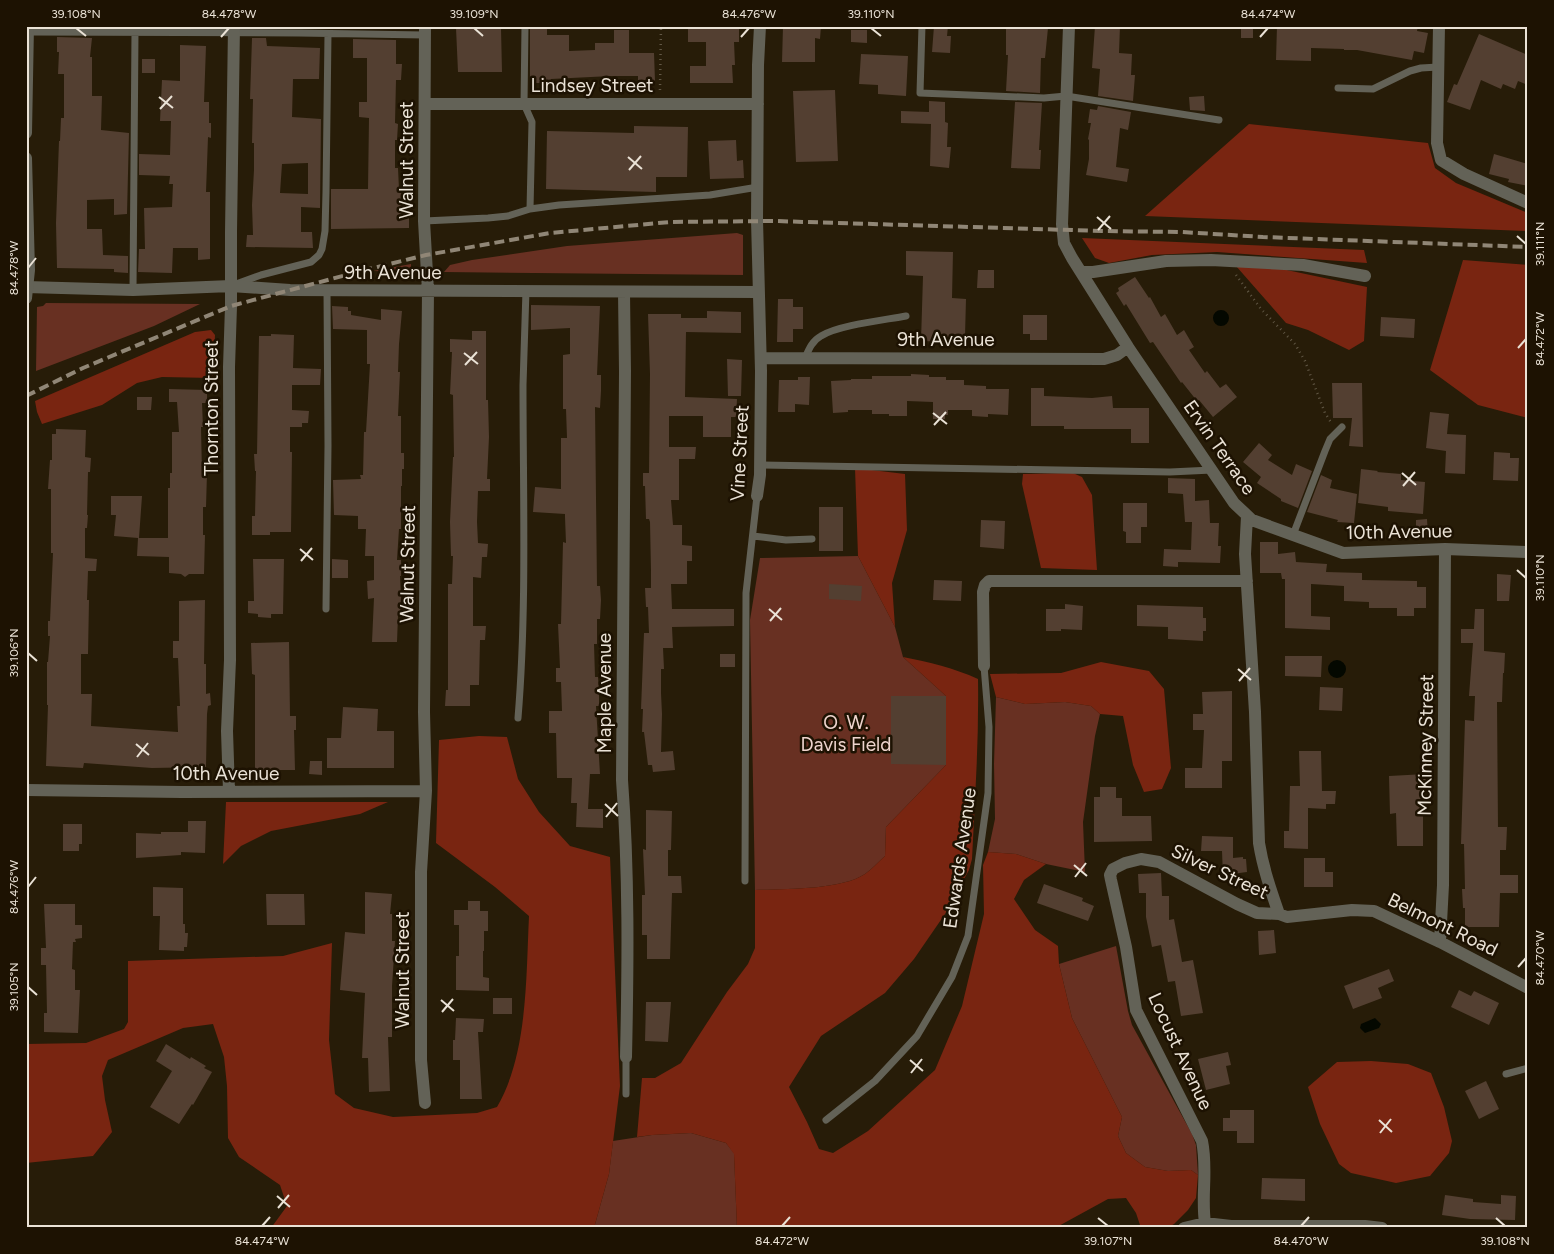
<svg xmlns="http://www.w3.org/2000/svg" width="1554" height="1254" viewBox="0 0 1554 1254" font-family="Figtree,sans-serif">
<style>
.green{fill:#683022}
.forest{fill:#792511}
.water{fill:#040800}
.building{fill:#533f31;fill-rule:evenodd}
.lines{fill:none;stroke-linecap:round;stroke-linejoin:round}
.path{stroke:#625846;stroke-width:2.5;stroke-dasharray:1 4;stroke-linecap:butt}
.service{stroke:#636257;stroke-width:7}
.minor{stroke:#636257;stroke-width:12}
.tertiary{stroke:#636257;stroke-width:12}
.rail{stroke:#908676;stroke-width:4;stroke-dasharray:10 5;stroke-linecap:butt}
.ticks{fill:none;stroke:#eae2d6;stroke-width:2}
.labels{text-anchor:middle;stroke-width:5;stroke-linejoin:round;paint-order:stroke}
.street-label{font-size:19px;fill:#eae2d6;stroke:#1d1202}
.park-label{font-size:19px;fill:#eed4cd;stroke:#1d1202}
.neatline{fill:none;stroke:#eae2d6;stroke-width:2}
.ticks-label{font-size:12px;text-anchor:middle;fill:#eae2d6}
</style>
<rect width="100%" height="100%" fill="#271c08"/>
<path class="green" d="M737,233l6,2v40l-299,-3 6,-7 22,-5 95,-14z
M411,264v8l-38,-1z
M46,303l154,1 -46,22 -118,45 1,-64 6,-1z
M858,556l37,71 8,30 43,39v69l-60,62 -1,29c-7,6 -13,13 -20,18 -24,16 -81,15 -110,16l-5,-270 10,-62z
M996,697l29,7 40,-2 26,4 9,8 -5,22 -12,86 2,50 -39,-8 -30,-10 -28,-2 7,-33 -1,-55z
M1116,946l12,65 4,14 60,109 4,11 2,30 -7,-5 -23,1 -23,-4 -19,-14 -8,-17 4,-19 -50,-99 -13,-54z
M691,1133l35,10 8,10 3,75h-143l15,-54 4,-33 39,-6z"/>
<path class="forest" d="M1249,124l179,19 7,25 21,15 72,30v18l-383,-15z
M1082,238l282,12 3,13 -150,-11 -65,3 -43,8 -14,-5z
M1463,260l65,5v153l-50,-13 -48,-35z
M1236,266l46,3 85,18 -3,54 -15,9 -41,-20 -22,-7z
M211,330l4,5 -2,43 -51,-1 -25,6 -35,22 -60,19 -5,-12 -2,-11 160,-69z
M855,468l50,6 2,56 -15,53 3,44 -37,-71z
M1073,473l9,4 10,18 5,75 -56,-2 -19,-84 1,-10z
M903,657c26,5 51,11 75,22 1,60 -3,120 -6,180l-3,11 -24,44 -31,45 -29,34 -64,43 -32,51 18,35 12,27 14,4 35,-22 67,-61 27,-64 22,-92 -1,-49 5,-13 28,2 30,10 -22,16 -10,19 21,31 23,16 1,18 13,54 50,99 -4,19 8,17 19,14 23,4 23,-1 7,5 -2,23 -8,12 -14,14 -7,4h-26l-5,-15 -10,-15 -18,1 -53,29h-318l-3,-74 -8,-11 -35,-10 -39,2 -15,2 5,-59h13l26,-15 46,-71 21,-28 7,-16v-58c29,-1 86,0 110,-16 7,-5 13,-12 20,-18l1,-29 60,-62v-69z
M1101,662l48,9 15,18 7,79 -9,21 -18,3 -11,-27 -10,-49 -23,-2 -9,-8 -26,-4 -40,2 -29,-7 -6,-23 71,-1z
M479,736l28,1 11,42 21,33 31,34 40,11 10,229 -11,88 -15,54h-323l16,-22 -7,-21 -41,-28 -11,-19 -1,-52 -3,-29 -11,-33 -30,4 -75,32 -6,16 3,24 7,32 -19,24 -67,7v-119l60,-1 38,-14 4,-7v-61l155,-5 49,-13 -3,97 6,54 19,14 39,9 84,-4 20,-6c31,-53 29,-131 32,-191l-34,-29 -59,-44 3,-103z
M226,802h162l-28,12 -89,17 -30,15 -18,18z
M1371,1061l37,3 23,9 13,34 8,34 -3,12 -19,23 -34,7 -45,-10 -12,-9 -19,-40 -12,-37 29,-25z"/>
<path class="water" d="M1213 318a8 8 0 1 1 16 0a8 8 0 1 1-16 0Z
M1328 669a9 9 0 1 1 18 0a9 9 0 1 1-18 0Z
M1375,1018l6,6 -2,4 -14,5 -5,-5 1,-4z"/>
<path class="building" d="M783,26h38l-1,13 -5,-1v24h-33z
M934,26h14l-1,10h4l-1,17 -18,-1z
M1006,26l42,2 -3,30h-4l-1,35 -34,-2 2,-36h-2z
M1095,26h25l-1,27 13,1 -1,21h4l-2,26 -35,-5 2,-27 -8,-1z
M1241,26h12v12h-12z
M1277,26h141l-1,5 11,2 -4,20 -10,-2 -2,9 -55,-10h-13v-1l-33,-1v13l-35,-1z
M456,28h45l1,44h-44z
M530,28h17v7h22v16l26,-1v-7h19v-13h15v23h25l1,28 -17,-1v-4h-27l-60,3v4h-21z
M688,28h51v14h-5l1,23h-3l1,18h-43v-17h16v-24h-18z
M851,30h16v13l-16,-1z
M1479,34l49,21v30l-10,-4 -3,8 -12,-5 -2,5 -20,-9 -11,30 -23,-8 7,-18 3,1z
M57,37l35,1 -2,19h2v39h10l-1,34 28,3 -2,81 -13,1v-16l-27,1v29h15l1,26 25,1v17l-14,-1v-3l-57,-1 -1,-45 3,-82h1l1,-23h3v-44h-6l1,-22h-2z
M252,38h14l1,8 53,2 -1,31h-26l-1,38 29,2 -1,89 -19,-1v25h11l1,16 -67,-1 1,-12h6l-1,-30 2,-35v-27h-2l1,-44h-3zM308,163v31l-28,-1 2,-29z
M353,39l43,1v24h6l-1,16h-5l-1,43 3,1 -1,16h-2v28h3l1,21h10v39l-78,1v-40h37l1,-71 -10,-1v-15h8v-44h-14z
M180,45l26,1 -2,56h5v21h2v15l-3,-1 -2,55h4v67l-12,1v-12h-25l-1,25 -34,-1 1,-23h6l-1,-41 28,-1 1,-23h-4l1,-8 -31,-1v-21l31,1 1,-34h-11l2,-41 18,1z
M861,54l47,2 -2,40 -28,-2v-9l-19,-1z
M142,59h13v14h-13z
M835,90l3,71 -42,1 -3,-71z
M1204,96l1,15 -15,-1 -1,-13z
M929,101l16,1v20l3,1 -1,24h4l-2,21 -19,-2 1,-42 -30,-1v-12l28,1z
M1015,102l27,1 -3,47h2l-1,19 -29,-1z
M1098,106l33,6 -3,18 -8,-2 -4,39 13,2 -2,13 -41,-7 3,-16v-19l-1,-1 3,-16h-3l2,-14 7,1z
M634,126l54,1 -1,50h-31v15l-110,-3 1,-58 87,2z
M736,140l1,21 6,-1 1,18 -34,1 -2,-38z
M1494,154l34,10v22l-20,-4 1,-3 -20,-5z
M906,251l47,1 -1,46 14,1 -1,37h-14v6l-30,-1 2,-65 -17,-1z
M978,270h16v18h-17z
M1135,277l14,21 1,-1 11,20 4,-3 12,21 7,-5 10,17 -5,3 16,23 2,-2 13,17 6,-4 11,13 -24,20 -14,-17 -2,1 -15,-19 -1,1 -28,-41 -3,1 -24,-39 -2,2 -8,-13 3,-2 -1,-3z
M778,299h15v8h10v22h-10v13h-16z
M531,305l69,1 -3,69h4v16l-1,17 -5,-1 2,179h3l1,14 -1,19h-3v25h-3l1,33h3l1,14v15h-3l4,68h-10l-2,35h15v19l-27,-1 1,-24h-6l1,-25h-15l-1,-45h-7v-22h13l-1,-29h-5v-14h4l-2,-44h3l2,-82 3,1 -1,-26v-3l-32,-2 2,-25 26,2v-51h6l-1,-29h-3v-54l7,-1v-26l-39,2z
M332,306l16,1v4h3v4l30,5v-11l21,2 -3,33 -1,28h2l-2,44h3v37h3v16h-2v17h-1v43h-2l-2,31h4v16h-1l1,21 -1,19h-2l-1,26h-25l2,-44 -6,1 -1,-18 7,-1v-24h-9l1,-27h-8v-13l-24,-1 -1,-35 28,-1 -1,-4h3l1,-43h2l4,-68h-3v-34l-34,-1z
M707,311l34,1v21l-55,-1 -1,65 52,2 -1,18h-5v20h-28v-21h-34v31h27l-1,12h-16v41h-8l2,25h9v20l10,1v15h-5v23h-16l1,25h62v17l-62,1 1,21h-10l1,21h-3v24l1,21 -1,38 12,-1 2,19 -22,2 -1,-7h-4l-4,-33h-2l1,-23h-2l3,-76h5l-1,-26h-2l-1,-19h6v-17l-1,-49 -1,-3h-3l-1,-33h-2v-13h6l1,-99 -2,-60h33v4h26z
M1023,315h24v25h-17v-6h-7z
M1381,317l34,2 -1,19 -34,-2z
M472,331h14v69h2l1,37 -2,42h3v12h-12l-1,31 1,21 10,1 -1,13h-5l-1,21 -8,-1v49h13l-1,14h-5l-1,45h-9v21h-25l1,-16h2v-106h4l1,-28h-2l-1,-34 3,-65h1l-1,-62 -3,-1 2,-42h-2v-13l22,1z
M271,334l23,1 -1,33 28,1 -1,16h-28v25l17,1 -1,12h-6v4h-12v25h2l-1,80h-21v3h-18v-19h3l1,-45h-1l-1,-17h3l2,-118h12z
M727,359l15,1 -1,36h-13z
M911,374l18,1v2h17v3h18v5l22,1v3h23l-1,26 -20,-1v3l-16,-1v-6h-24v5h-3v4h-12v-17l-26,-1v15h-18v-2h-17v-4h-24v2l-15,1 -2,-32 20,-1v-1h21v-3h39z
M798,377h12l-1,28 -14,-1v8h-17l1,-32h19z
M1332,383h30l1,64 -14,-1 3,-28h-19z
M1031,388h13v8l48,2 20,-2 1,12h36v35h-18v-14h-67v-3h-33z
M169,389l38,1v13h-5l1,24h-2l1,46h5l-1,34h-3v28h2l-1,39h-15l-4,3 -4,-3 -12,-1v-16l-32,-1 1,-18 -24,-2 2,-21h-5v-19h31l-3,42h29v-50h2v-15h2v-41h7l-2,-30h-8z
M137,397h15l-1,13h-14z
M1430,412l19,2 -2,20 19,1 -1,39 -20,-1 1,-22 -20,-3z
M56,429l30,1 -1,27 6,1 -1,14h-2l-1,43h1l-1,13h-2v30l12,1 -1,12h-8l-1,29h2l-1,54h-7v40h11l-1,32 87,6 -1,-26h3l-2,-48h-5v-17h6v-40l26,-1 -1,64h2v30l4,-1 1,12 -3,1 -1,8 -1,53 -54,1 -68,-5 -1,5 -37,-2 2,-61h-1v-43h1l2,-26h-2v-15h2l3,-68h-2v-64h-3l2,-29h2v-26h4z
M1259,443l13,12 -4,5 24,15 4,-11 16,7 -14,37 -17,-7v-2l-24,-16 4,-6 -18,-15z
M1494,452l16,1v5h9l-1,23 -25,-1z
M1361,469l17,2 -1,1 24,2v6l24,2 -2,32 -35,-3v-4l-30,-4z
M1321,475l11,5 -2,8 27,6 -3,29 -17,-1 1,-2 -31,-8z
M1168,478l27,1v22l14,-1 1,23h9l-1,23h3l-1,17 -42,-1v5l-15,-1 1,-17 27,1 1,-28h-7l-2,-28 -15,-1z
M1123,503h24v24h-6v16h-15v-11l-3,-1z
M819,507h24v44h-24z
M1427,519l1,16 -12,1v-16z
M981,520l24,1 -1,28 -24,-2z
M1260,542h18v12l17,-2 1,10 31,2 -1,8 36,1v7l55,1v6h9v21h-12v8h-17v-8h-28v-6l-25,-1v-15l-33,-2v32l19,1v13l-45,-2v-49h-3l-1,-6h-21z
M253,559h31l-1,55h-12v4l-13,-1v-3l-10,-1v-12h6z
M332,559l16,1v18h-16z
M1497,574l14,1 -2,26h-12z
M934,580l28,1 -1,20 -28,-1z
M829,584l33,2 -1,15 -32,-2z
M1065,604l18,2 -1,24 -21,-1v2h-15v-22h19z
M1137,605l66,2v11h3v13h-3v10l-35,-2v-12l-31,-1z
M1475,609h9v42l21,2 -1,20h-1l-1,29h-5l1,125h9l-1,23h-6v25h18v18h-18l-1,34h-34v-19h-2l-1,-19h3l-1,-45h-3l4,-124 9,1 1,-25h-6l4,-53h-12v-14h13z
M289,642l1,74h6v14h-2l1,40h-40v-95l-3,-1 -1,-31z
M720,654h15v13h-15z
M1285,656h37l-1,21 -36,-1z
M1320,687l23,1 -1,23 -23,-1z
M1232,691v70h-10v27h-37v-20h17l2,-38h-11v-16h10l-1,-22z
M891,696h55v69l-55,-1z
M343,707l35,2 -1,22h17v37h-67v-30h14z
M1299,751h22l1,40h14l-1,13h-9v5l-18,-1v41l-24,-1v-17h5l1,-45h10z
M310,761h12v14l-13,-1z
M1426,774l1,19h-4v53h-26l-1,-33 -6,1 -1,-38z
M1100,787h16v11h6v18h29l1,25 -58,1v-45h6z
M646,810l26,1 -1,39h-3v26h13l1,17h-10l-2,66h-23v-24h-5v-40h3l-2,-46 3,1z
M188,821h18l-1,32 -24,-1v3l-45,3v-25l25,1v-2h27z
M63,824h19v20h-3v7h-16z
M1202,836l31,1v21l10,-1v2h3l1,13 -15,2v3h-9l-1,-26h-21z
M1304,858h21v14h8v15h-29z
M1161,873l1,23h7v24l5,-1 8,43 11,-2 10,53 -22,3 -6,-35 -7,1 -7,-37 -9,2 -6,-30v-24h-7l-1,-19z
M1044,884l39,14 -1,3 12,5 -6,15 -51,-18z
M153,887l30,1v36h2v9h3l-1,14h-3v4l-25,-1 1,-34h-7z
M365,892l27,2 -2,20h2v27h3l-3,45v51h-4l2,54 -21,1 -1,-34h-6l3,-65 -25,-3 5,-58 20,2z
M266,894h38l1,31h-38z
M468,901h12v10h8v20h-4v20h-1v26l6,1v13l-33,-1v-34h3v-31h-5v-15h14z
M44,904h31v21h7v13l-7,1 1,3h-3l-1,27 3,1v20h5l-2,43 -34,-1v-19h3l-1,-48h-5v-17h5z
M1274,930l2,23 -17,2 -1,-24z
M1389,969l5,12 -16,7 4,10 -29,11 -9,-23z
M1459,990l12,6 3,-5 25,12 -10,22 -38,-18z
M493,998h19v16h-19z
M646,1002h25l-3,40 -23,-1z
M456,1018l28,1 -1,13h-5l4,67h-22v-39h-7v-20h2z
M166,1044l24,15 1,-2 15,9 -2,2 8,4 -19,33 -1,-1 -13,20 -29,-17 22,-36 -16,-10z
M1228,1052l3,13 -5,1 4,18 -24,6 -8,-31z
M1486,1081l13,28 -20,10 -14,-28z
M1230,1110h24v33h-17v-12h-14v-13h7z
M1262,1178l43,1v22l-44,-2z
M1445,1195l28,4v3l28,2v-9l15,1 -1,24 -45,-1 -28,-4z"/>
<g class="lines">
<path class="path" d="M660,90l1,-64
M1236,275l25,34 34,35 10,17 20,52 7,11"/>
<path class="service" d="M525,26l-1,78 8,18 -2,87
M922,26l-2,67 124,5 22,-2 153,24
M28,32l271,1 126,2
M1338,88l35,1 37,-18 11,-3 17,-1
M424,221l64,-3 20,-2 22,-7 29,-4 151,-10 48,-8
M236,284l25,-9 50,-13 8,-7 3,-6 3,-18 1,-39 2,-158
M133,290l2,-258
M805,358c4,-9 7,-17 16,-22 17,-11 64,-16 85,-20
M760,465l410,7 42,-2
M1293,535l32,-84 5,-12 12,-12
M753,536l33,4 26,-1
M326,609l2,-163 -1,-156
M518,718c9,-111 5,-222 5,-333 1,-32 2,-63 3,-95
M745,881l1,-288 11,-97
M1506,1074l22,-6
M626,1094v-37
M826,1120l49,-39 42,-45 35,-59 16,-41 20,-143 1,-66 -5,-61"/>
<path class="minor" d="M1069,26l-7,198 2,19 8,15 56,89 106,156 18,17 91,33 102,-4 83,3
M1439,26l-2,117 4,17 23,14 64,29
M425,104h333
M1081,272h12l73,-11 45,-1 92,5 62,11
M26,287l107,3 98,-4 59,4 469,2
M624,292l1,80 -3,408c7,93 6,185 4,277
M761,358l343,1 13,-4 11,-8
M757,496l3,-21 1,-104 -4,-151 1,-155 2,-39
M1247,516l-2,38 10,158 4,131c4,25 12,48 20,71
M984,666l-1,-74 2,-7 4,-4h258
M26,790l156,2 244,-1
M229,791l-2,-60 3,-71 -1,-293 2,-61v-74l3,-206
M1440,942l3,-57 2,-336
M425,1103l-4,-43v-188l5,-81 -2,-79 4,-421 -4,-70 1,-195
M1205,1223c-4,-28 3,-53 -3,-82l-66,-131 -10,-63 -15,-67 -1,-5 3,-6 12,-6 16,-4 18,3 78,42 20,9 22,1 8,3 65,-7 22,1 66,31 88,46
M1184,1228l21,-5 26,3h134l17,2"/>
<path class="tertiary" d="M26,133l2,-107
M26,158l3,112 -3,28"/>
<path class="rail" d="M26,396l57,-28 148,-62 130,-35 65,-16 124,-22 120,-11 104,-1 328,10 80,1 81,5 265,10"/>
</g>
<path class="ticks" d="M76,28l10,8M474,28l9,8M871,28l10,8M221,37l8,-9M741,37l8,-9M1260,37l8,-9M159,97l14,11M160,109l12,-13M628,157l14,12M629,170l12,-14M1097,217l14,12M1098,230l12,-14M1517,236l9,8M28,268l8,-10M1518,348l8,-9M464,353l14,11M465,365l12,-13M933,413l14,11M934,425l12,-13M1402,473l14,12M1403,486l12,-14M300,549l13,11M301,561l11,-13M1517,570l9,8M769,609l13,11M770,621l11,-13M28,653l9,8M1238,669l13,11M1239,681l11,-13M136,744l13,11M137,757l11,-14M605,804l13,12M606,817l11,-14M1074,865l13,11M1075,877l11,-14M28,887l8,-10M1518,967l8,-9M28,987l9,8M441,1000l13,11M442,1012l11,-13M910,1060l13,11M911,1073l11,-14M1379,1120l13,12M1380,1133l11,-14M277,1196l13,11M278,1208l11,-13M1098,1218l10,8M1496,1218l9,8M262,1226l8,-9M782,1226l8,-9M1301,1226l8,-9"/>
<g class="labels">
<g class="street-label">
<text x="592" y="92">Lindsey Street</text>
<text transform="translate(406 160) rotate(-90)" y="7">Walnut Street</text>
<text x="393" y="279">9th Avenue</text>
<text x="946" y="346">9th Avenue</text>
<text transform="translate(211 408) rotate(-90)" y="7">Thornton Street</text>
<text transform="translate(1220 447) rotate(55)" y="7">Ervin Terrace</text>
<text transform="translate(739 453) rotate(-87)" y="7">Vine Street</text>
<text transform="translate(1399 531) rotate(-1)" y="7">10th Avenue</text>
<text transform="translate(407 564) rotate(-89)" y="7">Walnut Street</text>
<text transform="translate(604 693) rotate(-90)" y="7">Maple Avenue</text>
<text transform="translate(1425 745) rotate(-89)" y="7">McKinney Street</text>
<text x="226" y="780">10th Avenue</text>
<text transform="translate(959 858) rotate(-82)" y="7">Edwards Avenue</text>
<text transform="translate(1220 871) rotate(25)" y="7">Silver Street</text>
<text transform="translate(1443 924) rotate(26)" y="7">Belmont Road</text>
<text transform="translate(402 970) rotate(-90)" y="7">Walnut Street</text>
<text transform="translate(1181 1051) rotate(65)" y="7">Locust Avenue</text>
</g>
<g class="park-label">
<text x="846" y="729">O. W.<tspan x="846" dy="22">Davis Field</tspan></text>
</g>
</g>
<rect width="1554" height="1254" fill="none" stroke="#1d1202" stroke-width="55"/>
<rect x="28" y="28" width="1498" height="1198" class="neatline"/>
<g class="ticks-label">
<text x="76" y="18">39.108°N</text>
<text x="229" y="18">84.478°W</text>
<text x="474" y="18">39.109°N</text>
<text x="749" y="18">84.476°W</text>
<text x="871" y="18">39.110°N</text>
<text x="1268" y="18">84.474°W</text>
<text transform="translate(1540 244) rotate(-90)" y="4">39.111°N</text>
<text transform="translate(14 268) rotate(-90)" y="4">84.478°W</text>
<text transform="translate(1540 339) rotate(-90)" y="4">84.472°W</text>
<text transform="translate(1540 578) rotate(-90)" y="4">39.110°N</text>
<text transform="translate(14 653) rotate(-90)" y="4">39.106°N</text>
<text transform="translate(14 887) rotate(-90)" y="4">84.476°W</text>
<text transform="translate(1540 958) rotate(-90)" y="4">84.470°W</text>
<text transform="translate(14 987) rotate(-90)" y="4">39.105°N</text>
<text x="262" y="1245">84.474°W</text>
<text x="782" y="1245">84.472°W</text>
<text x="1108" y="1245">39.107°N</text>
<text x="1301" y="1245">84.470°W</text>
<text x="1505" y="1245">39.108°N</text>
</g>
</svg>
